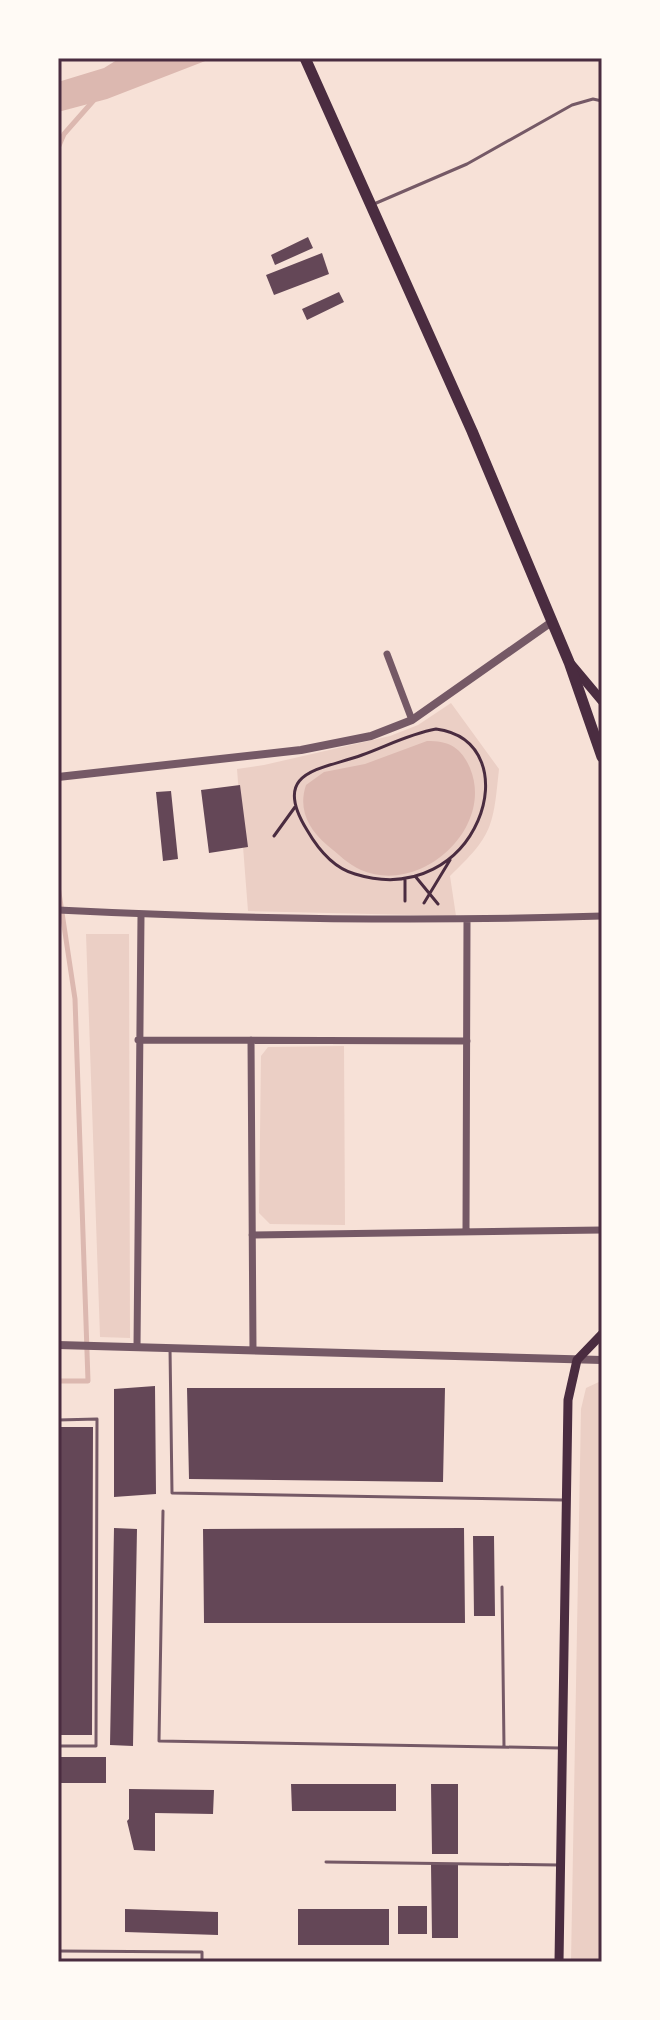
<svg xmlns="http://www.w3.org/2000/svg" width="660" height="2020" viewBox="0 0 660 2020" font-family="'Playfair Display',serif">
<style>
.green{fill:#ebcfc5}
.water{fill:#dcb8b0}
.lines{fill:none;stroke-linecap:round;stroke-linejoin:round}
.stream{stroke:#dcb8b0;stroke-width:5}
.building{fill:#644757}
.path{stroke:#4a2c40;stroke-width:3}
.service{stroke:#755966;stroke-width:3}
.minor{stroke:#755966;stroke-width:7}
.tertiary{stroke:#755966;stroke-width:8}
.secondary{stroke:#4a2c40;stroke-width:9}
.trunk{stroke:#4a2c40;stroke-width:11}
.neatline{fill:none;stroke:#4a2c40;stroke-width:3}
</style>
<rect width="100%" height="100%" fill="#f7e1d7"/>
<path class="green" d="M451,703l48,66c-6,58 -6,66 -49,107l6,40 -208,-5 -11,-142 27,-4 126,-29 28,-11z
M86,934h43l1,404 -30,-1z
M344,1046l1,179 -75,-1 -11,-11 2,-157 7,-9z
M601,1381l1,581h-31l10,-553 5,-21z"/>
<path class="water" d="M120,58h93l-106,41 -49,13v-30l46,-14z
M427,741c22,0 34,6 43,27 25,60 -49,128 -109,102 -12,-5 -24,-17 -34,-25 -19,-16 -29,-36 -21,-60l18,-13 41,-8z"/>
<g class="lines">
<path class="stream" d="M58,148l6,-14 30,-34
M58,886l17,113 13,382h-30"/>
</g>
<path class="building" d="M308,237l5,11 -38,17 -4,-10z
M322,253l7,21 -55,21 -8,-20z
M339,292l5,10 -37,18 -5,-11z
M240,785l8,62 -39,6 -8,-63z
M171,791l7,68 -15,2 -7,-69z
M155,1386l1,108 -42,3v-108z
M187,1388h258l-2,94 -254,-3z
M58,1427h35l-1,308h-34z
M114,1528l23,1 -4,217 -23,-1z
M464,1528l1,95h-261l-1,-94z
M473,1536h21l1,80h-21z
M58,1757h48v26h-48z
M291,1784h105v27h-104z
M431,1784h27v70h-26z
M129,1789l85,1 -1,24 -58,-1v38l-21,-1 -7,-29 2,-2z
M431,1864h27v74h-26z
M398,1906h29v28h-29z
M125,1909l93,3v23l-93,-3z
M298,1909h91v36h-91z"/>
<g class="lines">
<path class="path" d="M436,729c97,13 42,183 -81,145 -22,-6 -37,-25 -48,-44 -37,-60 14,-60 55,-75 25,-9 47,-21 74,-26z
M274,836l21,-29
M415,876l23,28
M405,879v22
M424,903l26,-43"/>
<path class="service" d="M374,204l93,-40 105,-59 21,-6 9,2
M170,1348l2,145 391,7
M58,1420l39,-1 -1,327h-38
M163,1511l-4,230 400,7
M502,1587l2,160
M326,1862l232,3
M58,1951l144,1v10"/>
<path class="minor" d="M387,654l25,66
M58,910c181,9 363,12 544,6
M138,1040l329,1
M251,1040l2,310
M466,1230l1,-310
M252,1235l350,-5
M137,1347l4,-431"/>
<path class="tertiary" d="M58,777l243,-27 70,-14 41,-16 141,-99
M58,1345l544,15"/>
<path class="secondary" d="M571,664l31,37
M559,1962l9,-562 9,-40 25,-26"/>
<path class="trunk" d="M305,58l167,373 97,231 33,95"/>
</g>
<rect width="660" height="2020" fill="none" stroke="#fffaf5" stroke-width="120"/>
<rect x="60" y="60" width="540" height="1900" class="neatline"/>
</svg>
